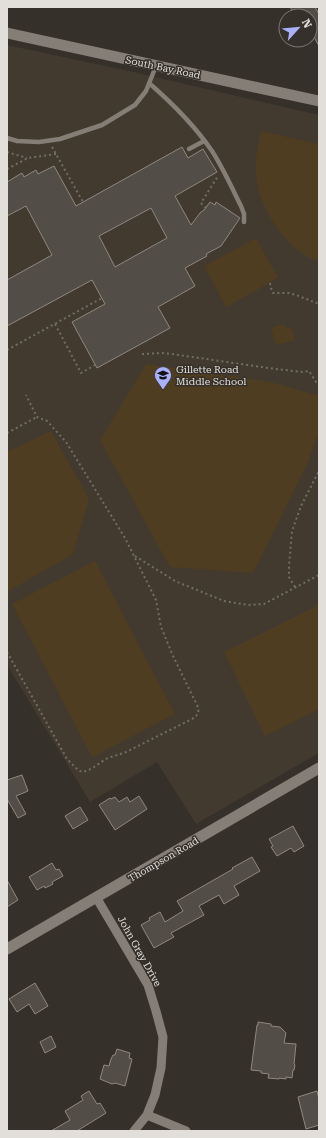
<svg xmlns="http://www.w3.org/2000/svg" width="326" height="1138" viewBox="0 0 326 1138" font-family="'Roboto Serif',serif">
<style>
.built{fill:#423a2f}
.green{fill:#4f3d21}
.building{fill:#524d46;stroke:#8e8880;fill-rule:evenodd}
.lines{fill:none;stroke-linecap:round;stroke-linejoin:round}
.path{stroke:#716d67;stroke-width:2;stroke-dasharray:2 3;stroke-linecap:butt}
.service{stroke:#847e76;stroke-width:4.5}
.minor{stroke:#847e76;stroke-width:9}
.tertiary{stroke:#847e76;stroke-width:11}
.labels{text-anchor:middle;stroke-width:3;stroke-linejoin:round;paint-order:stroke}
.street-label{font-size:10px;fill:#e2dfdb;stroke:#353029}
.poi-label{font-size:10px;fill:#e2dfdb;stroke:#353029;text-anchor:start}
</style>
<rect width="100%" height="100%" fill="#353029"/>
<path class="built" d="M7,45l122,26 190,44v638l-123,71 -39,-62 -67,40 -83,-137z"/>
<path class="green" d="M261,131l58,13v117c-5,-2 -12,-4 -17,-8 -23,-15 -45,-51 -46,-80 -1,-14 2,-28 5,-42z
M256,238l22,40 -52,29 -22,-41z
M284,324l2,5 5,-2 4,13 -19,5 -5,-17z
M146,364l125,18 48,14v35l-11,31 -55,111 -83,-6 -70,-127z
M51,431l38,68 -16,55 -66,38v-140z
M95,561l80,153 -83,43 -80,-153z
M319,605v104l-54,27 -41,-84z"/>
<path class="building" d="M290,7h25l4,7v32l-9,-16v-14h-14z
M182,147l6,11 15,-9 14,23 -42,24 16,29 9,-12 4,-3 6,-8 5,3 1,-3 24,16 -19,28 -15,8 1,2 -22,12 10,18 -37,21 12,21 -73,40 -25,-46 33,-18 -13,-24 -85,46v-46l45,-25 -26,-49 -19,10v-34l15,-9 2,4 12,-7 2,4 16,-8 22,40zM151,208l16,30 -52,29 -16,-31z
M22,775l6,16 -12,5 10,18 -8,4 -11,-19v-19z
M139,796l8,13 -32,21 -16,-25 11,-7 1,1 4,-2 4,5 8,-5 3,5z
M80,807l8,13 -15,9 -8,-13z
M293,826l11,20 -10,6 -3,-4 -14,8 -6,-9 2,-1 -4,-7z
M252,857l8,14 -26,15 5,9 -15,9 -5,-9 -20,11 5,9 -33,18 3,4 -20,11 -13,-23 9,-5 -1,-2 11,-6 5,10 18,-11 -6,-10 56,-32 -1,-1z
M52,863l4,7 3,-1 4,7 -11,6 1,2 -8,4 -1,-2 -7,4 -8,-13z
M7,880l11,20 -11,7z
M35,983l13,23 -13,8 -6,-10 -12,8 -8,-13z
M258,1022l13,2v2l9,1 6,6 -2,10 12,1 -2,20 1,1 -1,5h-1l-1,8 -6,-1v2l-7,-1v1l-11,-1 1,-4 -8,-1v-2l-10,-1 6,-45h1z
M51,1036l5,11 -11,6 -5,-11z
M117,1049l13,4 -1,5 3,1 -7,27 -10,-3 -3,1 -12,-5 4,-14 5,1 2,-7 2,-4h2z
M89,1091l8,13 3,-1 6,10 -29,18h-26l19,-11 -5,-9 18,-11 -2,-4z
M317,1091l2,8v26l-13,4 -8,-32z"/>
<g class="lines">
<path class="path" d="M52,147l31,55
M7,152l20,6
M7,169l21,-11 28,-4
M206,208l-5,-5 17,-27
M270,283l2,9 1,1h16l7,2 23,9
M55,324l26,49 14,-8
M7,350l95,-52
M142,354l20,-1 10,1 96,14 34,4 7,-1 7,11 3,1
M7,433l30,-16
M135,556l40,25 49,20 24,4 16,-1 55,-29
M295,587l-6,-10v-11l3,-35 9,-25 18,-35
M7,652l60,107 11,11 4,2c9,-1 18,-10 26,-14 8,-3 15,-4 22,-8l62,-31c6,-4 8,-7 5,-14l-24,-49 -12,-29 -5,-27 -31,-62 -59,-96 -19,-21 -10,-4 -11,-22"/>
<path class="service" d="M149,83c23,20 46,43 63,68 11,17 20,37 29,55l3,8v8
M7,138l10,3 22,1 21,-3 42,-14 33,-20 11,-14 10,-25
M189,149l15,-8"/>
<path class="minor" d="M96,897l52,88 8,26 7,26 -2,31 -6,27 -8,20 -13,16
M147,1115l39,16"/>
<path class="tertiary" d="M7,33l312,68
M7,949l312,-181"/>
</g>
<defs>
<g id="school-pin" transform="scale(0.9)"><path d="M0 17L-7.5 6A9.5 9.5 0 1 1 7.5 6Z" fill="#a9b0fc" stroke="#353029"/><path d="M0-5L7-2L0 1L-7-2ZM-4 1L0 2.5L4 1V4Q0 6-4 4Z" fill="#111"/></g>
</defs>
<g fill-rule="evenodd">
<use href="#school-pin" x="163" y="375"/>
</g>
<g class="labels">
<g class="street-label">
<text transform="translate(163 67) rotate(12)" y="4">South Bay Road</text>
<text transform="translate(163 859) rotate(-30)" y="4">Thompson Road</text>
<text transform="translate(140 951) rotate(61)" y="4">John Gray Drive</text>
</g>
<g class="poi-label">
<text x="176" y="373">Gillette Road<tspan x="176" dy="12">Middle School</tspan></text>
</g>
</g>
<rect width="326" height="1138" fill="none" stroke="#e2dfdb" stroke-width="16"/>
<g transform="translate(298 28) rotate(63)"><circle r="19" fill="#353029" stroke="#7a7670"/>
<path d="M0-3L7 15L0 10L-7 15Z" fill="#a9b0fc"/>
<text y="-6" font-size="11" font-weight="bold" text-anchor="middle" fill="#e2dfdb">N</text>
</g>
</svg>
